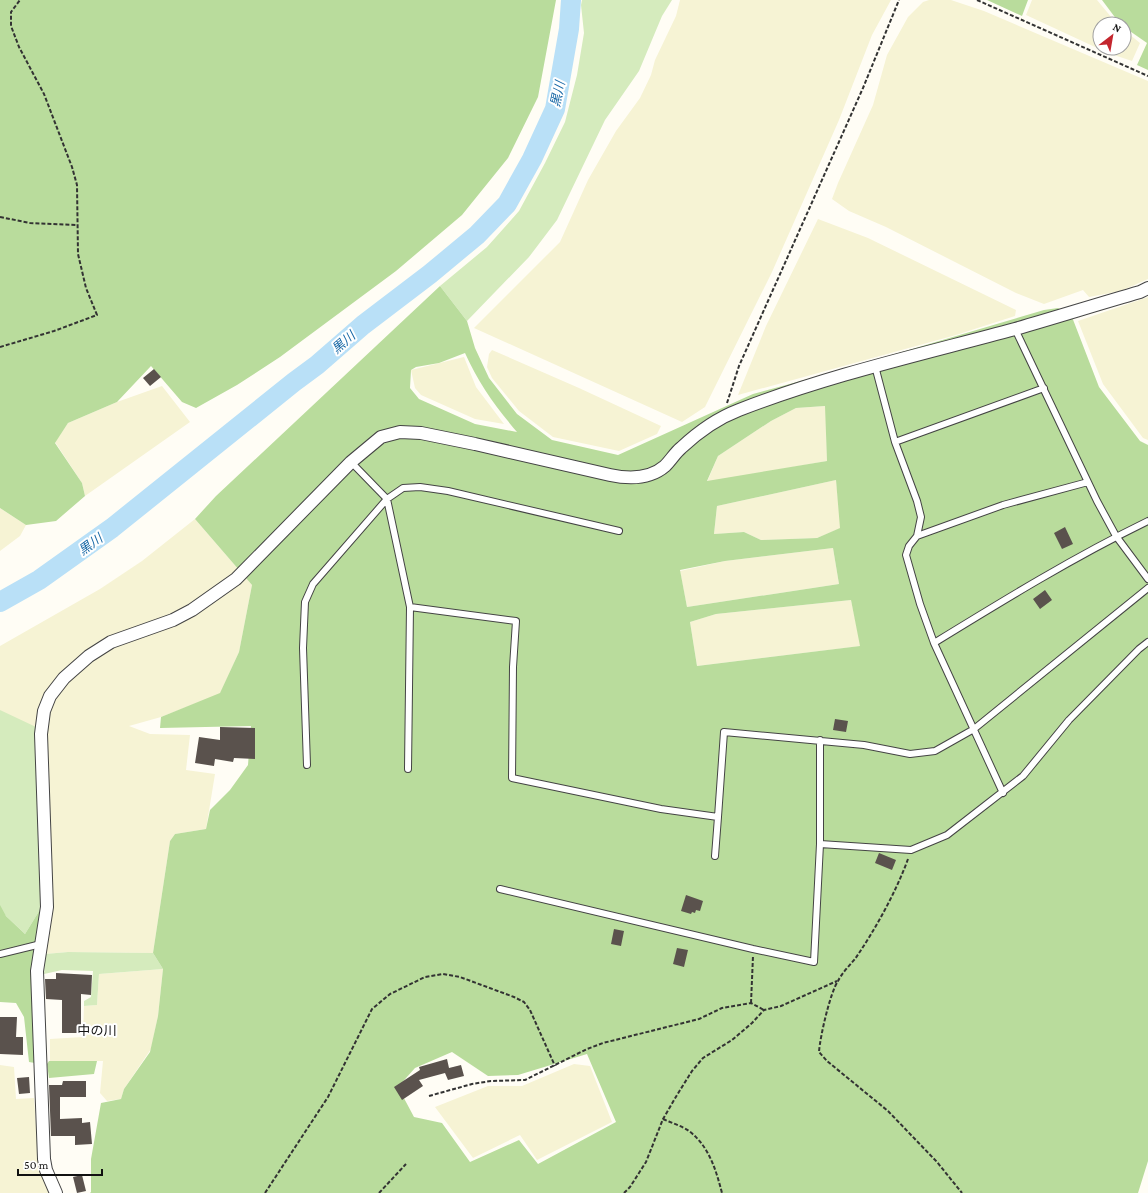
<svg xmlns="http://www.w3.org/2000/svg" width="1148" height="1193" viewBox="0 0 1148 1193" font-family="'Crimson Pro','Noto Sans JP',serif">
<style>
.farmland{fill:#f6f3d4}
.green{fill:#d5ebbd}
.forest{fill:#b9dc9c;fill-rule:evenodd}
.lines{fill:none;stroke-linecap:round;stroke-linejoin:round}
.river{stroke:#b9e0f7;stroke-width:20}
.building{fill:#5a524d}
.lane-casing{stroke:#444;stroke-width:8}
.street-casing{stroke:#444;stroke-width:14}
.path{stroke:#333;stroke-width:2;stroke-dasharray:4 2;stroke-linecap:butt}
.lane{stroke:#fff;stroke-width:6}
.street{stroke:#fff;stroke-width:12}
.labels{text-anchor:middle;stroke-width:4;stroke-linejoin:round;paint-order:stroke}
.water-label{font-size:13px;font-style:italic;fill:#1768a6;stroke:#fff}
.neighbourhood-label{font-size:13px;fill:#111;stroke:#fff}
</style>
<rect width="100%" height="100%" fill="#fffdf5"/>
<path class="farmland" d="M680,0h211l-19,35 -33,85 -67,152 -67,135 -23,15 -208,-94 86,-86 28,-62 28,-49 24,-33 11,-23 4,-15 21,-44z
M929,0h22l33,11 164,70v198l-27,12 -32,6 -6,-7 -39,14 -28,-11 -130,-66 -37,-16 -17,-12 6,-16 35,-78 14,-50 21,-38 15,-15z
M1032,0h65l20,24h-17v24h24v-18l16,13 -8,18 -24,-8 -82,-38z
M818,219l50,19 148,72 -1,6 -59,19 -218,60 28,-69z
M1148,297v143l-5,-2 -40,-54 -25,-63z
M492,350l87,38 82,38 -4,8 -38,17 -66,-14 -34,-26 -27,-33 -5,-11 2,-13z
M464,357l12,30 28,37 -29,-5 -54,-24 -6,-7 -4,-18z
M162,386l28,36 -105,74 -3,-13 -27,-41 13,-19 49,-21z
M826,406l1,55 -120,21 11,-26 53,-35 25,-13z
M836,480l5,48 -24,10 -56,2 -17,-8 -30,2 3,-28z
M0,508l26,17 -6,11 -20,15z
M195,519l57,66 -13,67 -19,42 -59,23 -32,9 21,8 40,1 -4,35 29,4 -9,55 -31,5 -5,7 -17,112 -85,-1 -23,2 7,-44 -52,-200v-64l100,-57 42,-28z
M833,548l6,36 -152,23 -7,-36 45,-10z
M851,600l10,46 -164,20 -7,-44 26,-8z
M163,969l-5,47 -7,33 -27,40 -3,10 -14,2 -7,-8 3,-32h-53v-22l33,-2 1,-31 13,-1 2,-31z
M574,1064l16,2 22,56 -75,38 -17,-25 -47,23 -38,-51 53,-21h34z
M0,1065l14,2 2,32 18,-1 5,69 12,26h-51z"/>
<path class="green" d="M582,0h90l-10,16 -23,55 -34,49 -48,100 -28,37 -62,64 -27,-35 47,-39 32,-36 26,-48 20,-41 12,-47 7,-42 -3,-28z
M0,710l36,17 5,181 -16,26 -22,-21 -3,-6z
M68,952l85,1 10,16 -64,5 -2,31 -13,1v-5l7,-4 2,-26 -31,-1 -18,4 1,-20z"/>
<path class="forest" d="M0,0h556l-18,97 -30,61 -46,57 -66,56 -116,86 -43,28 -41,23 -14,-6 -31,-36 -34,36 -49,21 -13,20 27,40 3,13 -29,25 -30,4 -26,-17z
M987,0h41l-6,16z
M1102,0h46v70l-11,-5 10,-22 -23,-16v-3h-4z
M440,286l27,35 8,27 14,30 28,36 35,26 66,15 135,-61 81,-22 210,-62 14,-2 14,9 27,70 41,54 8,4v716l-10,32h-1048l1,-1v-33l10,-56 20,-4 3,-10 26,-37 8,-36 5,-47 -10,-16 17,-112 5,-7 31,-5 4,-19 20,-20 18,-25 3,-39 -91,2 1,-11 59,-24 19,-41 13,-67 -57,-66 21,-23zM465,353c14,31 30,53 52,79l-42,-8 -56,-25 -9,-11 1,-18 5,-3 23,-4zM825,406l2,55 -120,20 11,-25 53,-35 25,-13zM836,480l4,48 -23,10 -56,2 -17,-8 -30,2 3,-28zM833,548l6,36 -152,23 -7,-37 45,-9zM851,600l9,46 -163,20 -7,-44 26,-8zM452,1052l36,24 30,-1 69,-21 29,68 -78,42 -19,-24 -49,22 -28,-39 -28,-6 -16,-30 17,-19z
M0,905l6,11 19,18 16,-26 -9,90 3,65 -6,-1 -5,-45 -8,-14 -16,-1z
M49,1061h48l-3,13 -45,4 -2,-14z"/>
<g class="lines">
<path class="river" d="M0,602l39,-22 73,-52 182,-146 23,-17 46,-40 67,-51 47,-39 30,-31 25,-45 23,-50 14,-80 2,-29"/>
</g>
<path class="building" d="M154,369l7,8 -11,9 -7,-8z
M1065,527l8,17 -11,5 -8,-16z
M1045,590l7,10 -12,9 -7,-10z
M835,719l13,2 -2,11 -13,-2z
M220,727l35,1v31l-21,-1 -1,4 -18,-3 -1,7 -19,-3 4,-26 21,3z
M879,853l17,7 -4,10 -17,-7z
M686,895l17,6 -3,10 -4,-1 -1,3 -3,-1 -1,2 -10,-3z
M614,929l10,2 -3,15 -10,-2z
M677,948l11,2 -4,17 -11,-3z
M56,973l36,2 -1,20 -10,-1v39h-19v-33l-16,-1 -1,-20h11z
M0,1017h17l-1,20h7v18l-23,-1z
M447,1059l2,9 12,-3 3,11 -16,4 -3,-7 -26,7 4,6 -21,14 -8,-13 26,-17 -1,-3z
M29,1077l1,16 -11,1 -2,-16z
M63,1081h23v16h-26v22l22,-1v5l8,-1 2,22 -17,1v-9h-24l-2,-51h13z
M82,1175l4,16 -9,2 -4,-16z"/>
<g class="lines">
<g class="lane-casing">
<path id="lane" d="M1015,329l82,172 19,35 32,43
M875,366l20,76 22,59 4,16 -4,19 -8,10 -3,9 14,49 14,39 69,150
M895,442l149,-54
M351,462l36,37 23,108 106,14 -3,46 -1,111 149,31 57,8 6,-85 140,13 46,9 25,-3 39,-22 174,-141
M917,536l86,-31 85,-23
M934,643c70,-43 140,-86 214,-122
M820,740v104l91,6 36,-15 76,-59 46,-56 70,-71 9,-7
M307,765l-4,-117 2,-46 8,-18 74,-85 16,-11 17,-1 28,4 171,40
M408,769l2,-162
M715,856l3,-39
M500,889l253,60 61,13 6,-118
M0,954l41,-10"/>
</g>
<g class="street-casing">
<path id="street" d="M56,1193l-10,-23 -2,-11 -7,-188 10,-64 -6,-173 3,-23 6,-15 14,-18 25,-22 22,-14 62,-22 19,-10 44,-31 115,-117 30,-25 19,-5 21,1 54,11 135,31c19,4 40,4 55,-9 6,-6 10,-13 16,-18 17,-16 37,-30 58,-38 90,-35 184,-56 276,-81 42,-12 83,-25 125,-37l8,-4"/>
</g>
<path class="path" d="M977,0l171,76
M0,217l30,6 46,2
M0,347l54,-16 43,-16 -11,-27 -8,-34 -1,-69 -5,-18 -28,-73 -25,-47 -8,-21v-14l9,-12
M727,403l12,-37 124,-278 36,-88
M908,859c-12,33 -33,71 -53,100 -6,7 -13,14 -17,22 -8,12 -18,56 -19,71l8,9 61,50 49,51 25,31
M751,1003l2,-47
M429,1096l43,-12 19,-3 34,-1 62,-31 16,-6 96,-24 23,-11 29,-5 13,7
M663,1119c9,4 19,7 26,12 20,15 27,39 33,62
M265,1193l63,-96 44,-88 18,-15 35,-17 18,-3 17,3 54,20 10,5 6,8 25,56
M379,1193l27,-29
M624,1193l6,-6 16,-25 17,-43 14,-24 15,-24 11,-13 29,-18 20,-17 12,-13 17,-4 56,-25"/>
<use href="#lane" class="lane"/>
<use href="#street" class="street"/>
</g>
<g class="labels">
<g class="water-label">
<text transform="translate(557 94) rotate(-78)" y="5">黒川</text>
<text transform="translate(343 342) rotate(-41)" y="5">黒川</text>
<text transform="translate(90 544) rotate(-36)" y="5">黒川</text>
</g>
<g class="neighbourhood-label">
<text x="97" y="1035">中の川</text>
</g>
</g>
<g transform="translate(1112 36) rotate(31)"><circle r="19" fill="#ffffff" stroke="#a0a0a0"/>
<path d="M0-3L7 15L0 10L-7 15Z" fill="#c4262e"/>
<text y="-6" font-size="11" font-weight="bold" text-anchor="middle" fill="#111111">N</text>
</g>
<path d="M18 1169v6h84v-6" fill="none" stroke="#111111" stroke-width="2"/>
<text x="24" y="1169" font-size="12" fill="#111111" stroke="#ffffff" stroke-width="3" paint-order="stroke">50 m</text>
</svg>
